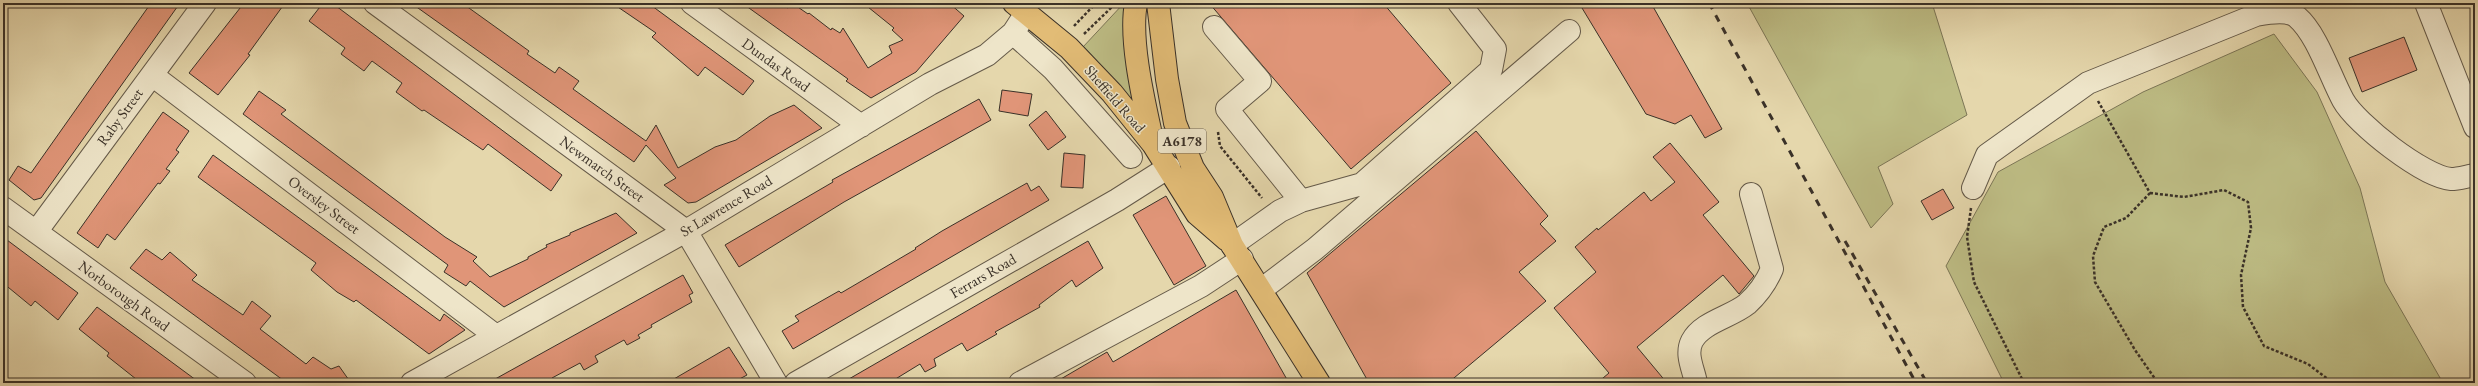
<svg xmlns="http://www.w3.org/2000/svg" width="2478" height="386" viewBox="0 0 2478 386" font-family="'EB Garamond',serif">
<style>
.green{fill:#bdbc84;stroke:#7c7656}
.building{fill:#e09578;stroke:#3a3128}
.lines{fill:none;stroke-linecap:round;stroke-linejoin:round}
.minor-casing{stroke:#655a49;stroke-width:24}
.major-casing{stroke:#3a3128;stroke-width:24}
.path{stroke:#3a3128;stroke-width:2.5;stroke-dasharray:3 2;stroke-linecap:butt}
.minor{stroke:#eee5c9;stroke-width:22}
.major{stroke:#e2bc76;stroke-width:22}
.rail{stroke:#3a3128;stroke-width:3;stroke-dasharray:7 7;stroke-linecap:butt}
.labels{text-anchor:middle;stroke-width:3;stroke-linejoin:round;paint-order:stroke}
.shield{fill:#eee5c9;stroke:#706758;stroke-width:1}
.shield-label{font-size:14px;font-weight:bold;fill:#3a3128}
.street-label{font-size:15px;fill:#3a3128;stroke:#eee5c9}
</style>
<rect width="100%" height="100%" fill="#e5d7ac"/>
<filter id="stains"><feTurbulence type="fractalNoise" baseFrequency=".005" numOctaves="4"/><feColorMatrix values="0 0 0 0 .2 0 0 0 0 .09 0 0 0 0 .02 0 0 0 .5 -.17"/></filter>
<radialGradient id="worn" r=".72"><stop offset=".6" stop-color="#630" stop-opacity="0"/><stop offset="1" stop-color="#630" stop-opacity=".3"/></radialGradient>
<path class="green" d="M1124,3h7l6,104 -54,-60z
M1747,3h185l35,112 -89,52 15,37 -22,24z
M2274,34l43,58 43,96 25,94 58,101h-439l-58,-117 52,-94 145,-80z"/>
<path class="building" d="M151,3h29l-139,195 -7,2 -25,-20 9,-14 13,7z
M244,3h41l-37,51 2,1 -32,40 -29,-22z
M323,3h9l230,172 -11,16 -63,-47 -5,6 -59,-40 -2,1 -26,-19 6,-9 -30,-22 -8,10 -23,-17 4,-6 -36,-27z
M411,3h51l67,48 -2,3 28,19 4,-6 20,14 -6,8 73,52 10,-16 22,43 37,-21 21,-7 34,-24 24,-11 28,23 -126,74 -8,1 -24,-18 12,-7 -30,-33 -12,17z
M612,3h36l106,78 -11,14 -38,-28 -7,9 -46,-39 4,-4z
M742,3h38l8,5 4,-5 16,11 1,-1 22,17 1,-2 8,5 3,-5 25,40 24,-15 -3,-7 14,-6 -11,-10 2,-2 -31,-25h86l15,13 -48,56 -45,26 -25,-17 2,-2z
M1209,3h174l68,80 -100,86z
M1579,3h72l71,126 -17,9 -14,-23 -16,9 -29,-10z
M2404,37l13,33 -55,22 -13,-34z
M1002,90l30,4 -4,22 -29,-5z
M259,91l27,19 -5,4 164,123 32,20 -4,4 17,16 38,-18v-2l19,-10 -1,-2 24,-10v-2l46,-20 21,20 -133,74 -34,-26 -4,5 -22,-14 4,-7 -205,-151z
M979,99l12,21 -147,82 -105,65 -14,-22 108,-63 -1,-2z
M1046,111l20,26 -18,13 -19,-25z
M163,112l26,19 -13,19 3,2 -13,17 4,2 -10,13 -2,-1 -43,57 -8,-6 -9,14 -21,-15z
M1476,131l72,85 -8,8 16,17 -37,31 27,29 -98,82h-79l-62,-110z
M1670,143l49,59 -16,13 51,61 -15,18 -16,-19 -86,72 30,36h-70l12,-10 -55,-65 42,-36 -21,-25 22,-19 1,2 46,-38 7,9 24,-19 -22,-25z
M1064,153l21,2 -2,33 -22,-1z
M213,155l227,166 4,-7 21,16 -36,24 -73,-54 -2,2 -17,-10 -26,-22 5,-7 -118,-86z
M1027,183l4,8 8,-5 10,14 -256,149 -11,-18 17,-10 -4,-5 44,-25 2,2 75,-44 -1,-1 27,-17z
M1943,189l11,19 -22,12 -11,-19z
M1166,196l40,70 -32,19 -41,-70z
M3,237l75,56 -20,27 -23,-19 -4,5 -28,-23z
M1088,241l15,27 -27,19 -4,-7 -33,25 1,2 -45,25 2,2 -30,17 -5,-8 -28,16 2,7 -11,6 -5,-8 -31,19h-47z
M146,249l16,11 8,-8 27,23 -5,5 51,35 9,-14 19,15 -11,13 46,35 7,-7 18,12 8,-3 12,17h-64l-157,-115z
M683,275l10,18 -4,2 3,7 -41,23 1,2 -14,8 2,3 -13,7 -3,-5 -29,16 3,6 -14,8 -4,-7 -28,15 3,5h-67z
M1236,290l53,93h-235l53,-31 6,10z
M97,307l103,76h-59l-34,-27 2,-3 -30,-24z
M729,347l18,28 -15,8h-65z"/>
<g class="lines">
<g class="minor-casing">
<path id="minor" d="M375,3l311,228 90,152
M692,3l169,123
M2426,3l49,124
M2256,15c11,-2 31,-6 41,2 20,17 33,59 46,83 13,24 81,77 108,79 7,0 17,-3 24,-4
M1214,27l46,54 -33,28 74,92
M1013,33l40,36 78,88
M152,75l344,261
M1973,188l14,-33 101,-72 168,-68 10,-12
M3,208l242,175
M36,232l169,-229
M1232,245l48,-34 21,-10 61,-17 129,-114 4,-21 -36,-46
M1262,289l53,-40 254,-218
M412,383l274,-152 244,-147 57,-29 26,-22 13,-20
M796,383l321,-183 52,-33
M1020,383l181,-97 41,-27
M1696,383c-2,-13 -11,-28 -4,-42 10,-19 39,-24 55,-37 11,-10 19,-21 25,-35l-21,-75"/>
</g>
<g class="major-casing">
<path id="major" d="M1014,3l55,45 43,45 41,51 44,70 30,26
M1136,3c-7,37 8,99 16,136
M1158,3l9,76 8,44 18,45 19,29 20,48 87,138"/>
</g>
<path class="path" d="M1074,26l22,-23
M1084,34l31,-30
M2098,101l52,92
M1218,132l2,14 42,52
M2150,193l34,4 40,-7 24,12 3,26 -10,47 2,32 21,39 44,18 25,19
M2150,193l-24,25 -22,9 -11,29 2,26 40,68 23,33
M1971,208l-4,29 7,45 50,101"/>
<use href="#minor" class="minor"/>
<use href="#major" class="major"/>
<path class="rail" d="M1709,3l207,380
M1845,241l82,142"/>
</g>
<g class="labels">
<rect class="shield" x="1158" y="129" width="48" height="24" rx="3"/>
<g class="shield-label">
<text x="1182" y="146">A6178</text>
</g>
<g class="street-label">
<text transform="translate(776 65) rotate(36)" y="5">Dundas Road</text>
<text transform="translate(1115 99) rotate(49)" y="5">Sheffield Road</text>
<text transform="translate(120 117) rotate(-54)" y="5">Raby Street</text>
<text transform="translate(602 169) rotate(36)" y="5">Newmarch Street</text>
<text transform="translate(324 205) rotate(37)" y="5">Oversley Street</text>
<text transform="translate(726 206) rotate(-31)" y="5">St Lawrence Road</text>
<text transform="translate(983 276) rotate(-30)" y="5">Ferrars Road</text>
<text transform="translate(124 296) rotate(36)" y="5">Norborough Road</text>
</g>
</g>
<rect width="2478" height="386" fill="none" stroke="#e5d7ac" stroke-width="16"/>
<rect x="4" y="4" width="2470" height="378" fill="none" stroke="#3a3128" stroke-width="2"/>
<rect x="8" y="8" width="2462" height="370" fill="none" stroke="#3a3128"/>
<rect width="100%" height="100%" filter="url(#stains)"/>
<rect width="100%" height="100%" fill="url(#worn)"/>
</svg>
